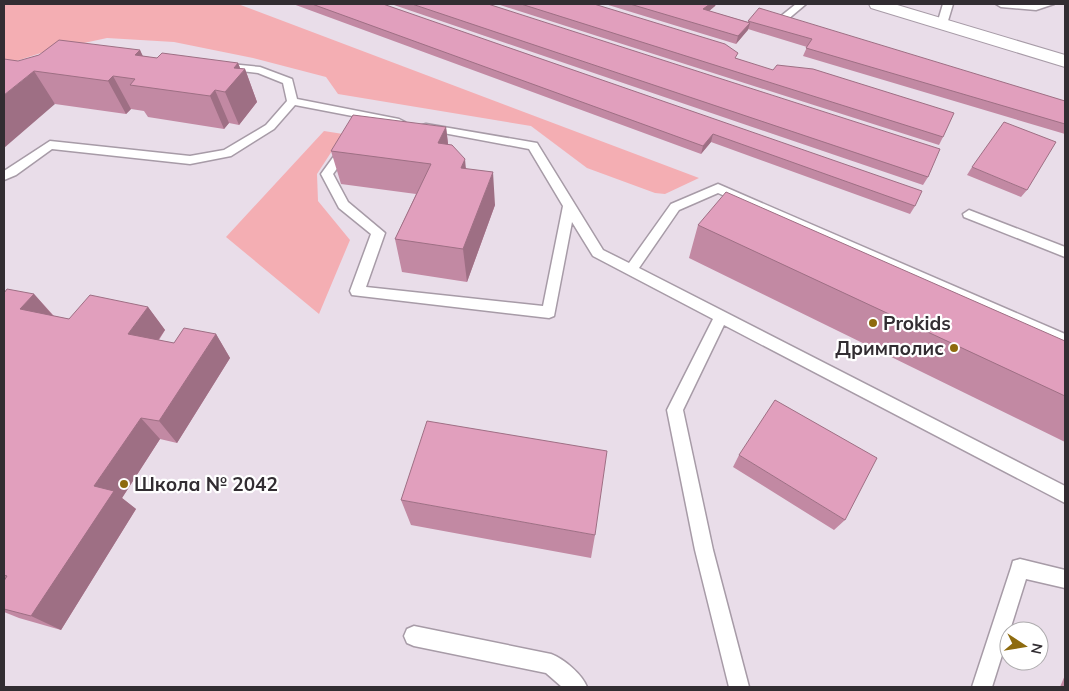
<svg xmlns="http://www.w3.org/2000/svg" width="1069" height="691" viewBox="0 0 1069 691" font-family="Mulish,sans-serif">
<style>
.green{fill:#f4aeb3}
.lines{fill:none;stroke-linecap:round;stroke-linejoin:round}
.lane-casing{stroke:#a79ba7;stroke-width:3}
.secondary-casing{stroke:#a79ba7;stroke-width:2}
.lane{fill:#fff;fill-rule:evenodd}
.secondary{fill:#fff;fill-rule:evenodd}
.wall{fill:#c289a3}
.shaded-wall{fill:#9e6f84}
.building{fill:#e19fbd;stroke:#9e6f84}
.poi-dot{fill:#8e6b0e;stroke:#fff;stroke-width:2}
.labels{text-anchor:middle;stroke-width:4.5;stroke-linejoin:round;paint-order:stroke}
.poi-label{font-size:19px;font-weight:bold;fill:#322d32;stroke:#fff;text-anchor:start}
</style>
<rect width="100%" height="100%" fill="#e9dde9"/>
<path class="green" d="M4,4h234l461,174 -34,16 -10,-1 -68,-25 -56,-42 -193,-32 -12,-17 -73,-19 -79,-16 -67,-4 -60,13 -43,14z
M324,131l19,3 -26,40 1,27 32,39 -31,74 -93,-77z"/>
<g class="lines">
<g class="lane-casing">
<path id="lane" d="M796,4h10l-19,16h-6v-4z
M943,4h10l-6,20 -5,3 -5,-3z
M996,4h58l-18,6 -35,-3z
M220,63l40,4 32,12 5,20 102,20 6,3 -6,3 -104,-20 -21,24 -43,27 -41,8 -138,-15 -36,26 -12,5v-9l46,-30 140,15 34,-6 42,-25 21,-24 -4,-18 -25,-10 -42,-5v-4z
M426,124l111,19 66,107 26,13 42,-59 47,-20 347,150v12l-347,-153 -39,17 -40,58 426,218v17l-341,-178 -41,85 30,140 36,137h-20l-34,-137 -28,-140 46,-91 -120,-63 -21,-34 -18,94 -5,2 -197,-23 -2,-4 21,-57 -32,-26 -18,-34 21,-29 4,-1 6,4 -19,26 15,28 37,31 -19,54 177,19 20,-100 -34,-57 -107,-20 -2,-2 2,-2z
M969,210l96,37v10l-101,-40 -1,-3z
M1020,559l45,11v18l-39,-9 -34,108h-20l39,-119 2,-7z
M414,626l137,28c13,5 31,20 36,33h-25l-16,-14 -132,-27 -7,-3 -3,-7 3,-7z"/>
</g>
<g class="secondary-casing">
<path id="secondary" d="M869,4h25l171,51v12l-194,-59z"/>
</g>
<use href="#lane" class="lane"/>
<use href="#secondary" class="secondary"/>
</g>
<path class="wall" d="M293,4h90l532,202 -5,8 -199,-72 -10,12z
M391,4h97l440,173 -5,8z
M497,4h97l349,133 -4,8z
M605,4h111l-1,2 -6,5 39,11v-1l317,80v33l-262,-78 4,-9 -59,-18 -12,15z
M140,50l2,6 15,2 81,5 2,5 5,1 12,33 -18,23 -10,-2 -5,6 -76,-12 -4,-6 -13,-2 -5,5 -71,-10 -37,-43z
M446,127l2,17 18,24 29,37 -28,77 -65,-10 -7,-33 21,-45 -75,-10 -10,-33z
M972,167l55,23 -6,7 -54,-22z
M698,225l367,116v101l-376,-184z
M4,293l30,1 20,22 15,3 79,-12 17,23 -6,10 15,3 42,-9 14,24 -53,85 -17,-4 -38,59 14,11 -75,121 -42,-12 -15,-6z
M739,455l106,65 -11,10 -101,-63z
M401,500l194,35 -4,23 -180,-33z
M1065,675v12h-5z"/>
<path class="shaded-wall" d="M710,4h6l-1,2 -13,11 1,-8z
M750,23l-2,7 -12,14 2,-8z
M140,50l16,33 -21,-28z
M238,63l4,10 3,-4 12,33 -18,23 -14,-33 9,-24z
M34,71l21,33 -51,44v-53z
M113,76l18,33 -5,5 -18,-33z
M215,90l14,33 -5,6 -14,-33z
M446,127l4,33 -12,-17z
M713,134l-2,8 -10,12 2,-8z
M465,159l3,33 -7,-24z
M493,172l2,33 -28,77 -4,-33z
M34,294l21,24 -35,-9z
M148,307l17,23 -19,27 -18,-23z
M216,334l14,24 -53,85 -18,-22z
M141,418l19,21 -38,59 14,11 -75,121 -30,-14 63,-130z"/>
<path class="building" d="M312,4h71l539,187 -7,15 -202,-72 -10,12z
M412,4h76l452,145 -12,28z
M521,4h73l131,40 13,9 -3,5 38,12 4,-5 36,4 141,44 -11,24z
M630,4h80l-7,5 47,14 -12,13z
M759,8l306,93v23l-259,-76 6,-9 -64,-18z
M59,40l81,10 -5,5 22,3 5,-5 76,10 -4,5 11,1 -20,23 -10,-2 -5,6 -80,-11 5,-6 -22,-3 -5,5 -74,-10 -30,24v-36l14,2 21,-6z
M353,115l93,12 -8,16 14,2 13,14 -4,9 32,4 -30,77 -68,-10 36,-75 -100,-13z
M1004,122l52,20 -29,48 -55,-23z
M726,192l339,149v55l-367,-171z
M7,289l27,5 -14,15 49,10 21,-24 58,12 -20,27 46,9 10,-15 32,6 -57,87 -18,-3 -47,68 20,5 -83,125 -27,-7v-28l3,-5 -3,-1v-282z
M775,400l102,58 -32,62 -106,-65z
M427,421l180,30 -12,84 -194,-35z"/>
<g class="poi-dot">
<circle cx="873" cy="323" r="5"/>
<circle cx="954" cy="348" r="5"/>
<circle cx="124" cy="484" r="5"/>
</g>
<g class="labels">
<g class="poi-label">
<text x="883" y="330">Prokids</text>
<text x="944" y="355" text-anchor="end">Дримполис</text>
<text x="134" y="491">Школа № 2042</text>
</g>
</g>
<rect width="1069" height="691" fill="none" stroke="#322d32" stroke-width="10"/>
<g transform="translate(1024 646) rotate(102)"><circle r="24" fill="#ffffff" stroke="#adabad"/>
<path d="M0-4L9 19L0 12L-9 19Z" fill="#8e6b0e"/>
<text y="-8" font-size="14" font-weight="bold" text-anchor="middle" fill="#322d32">N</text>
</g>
</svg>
